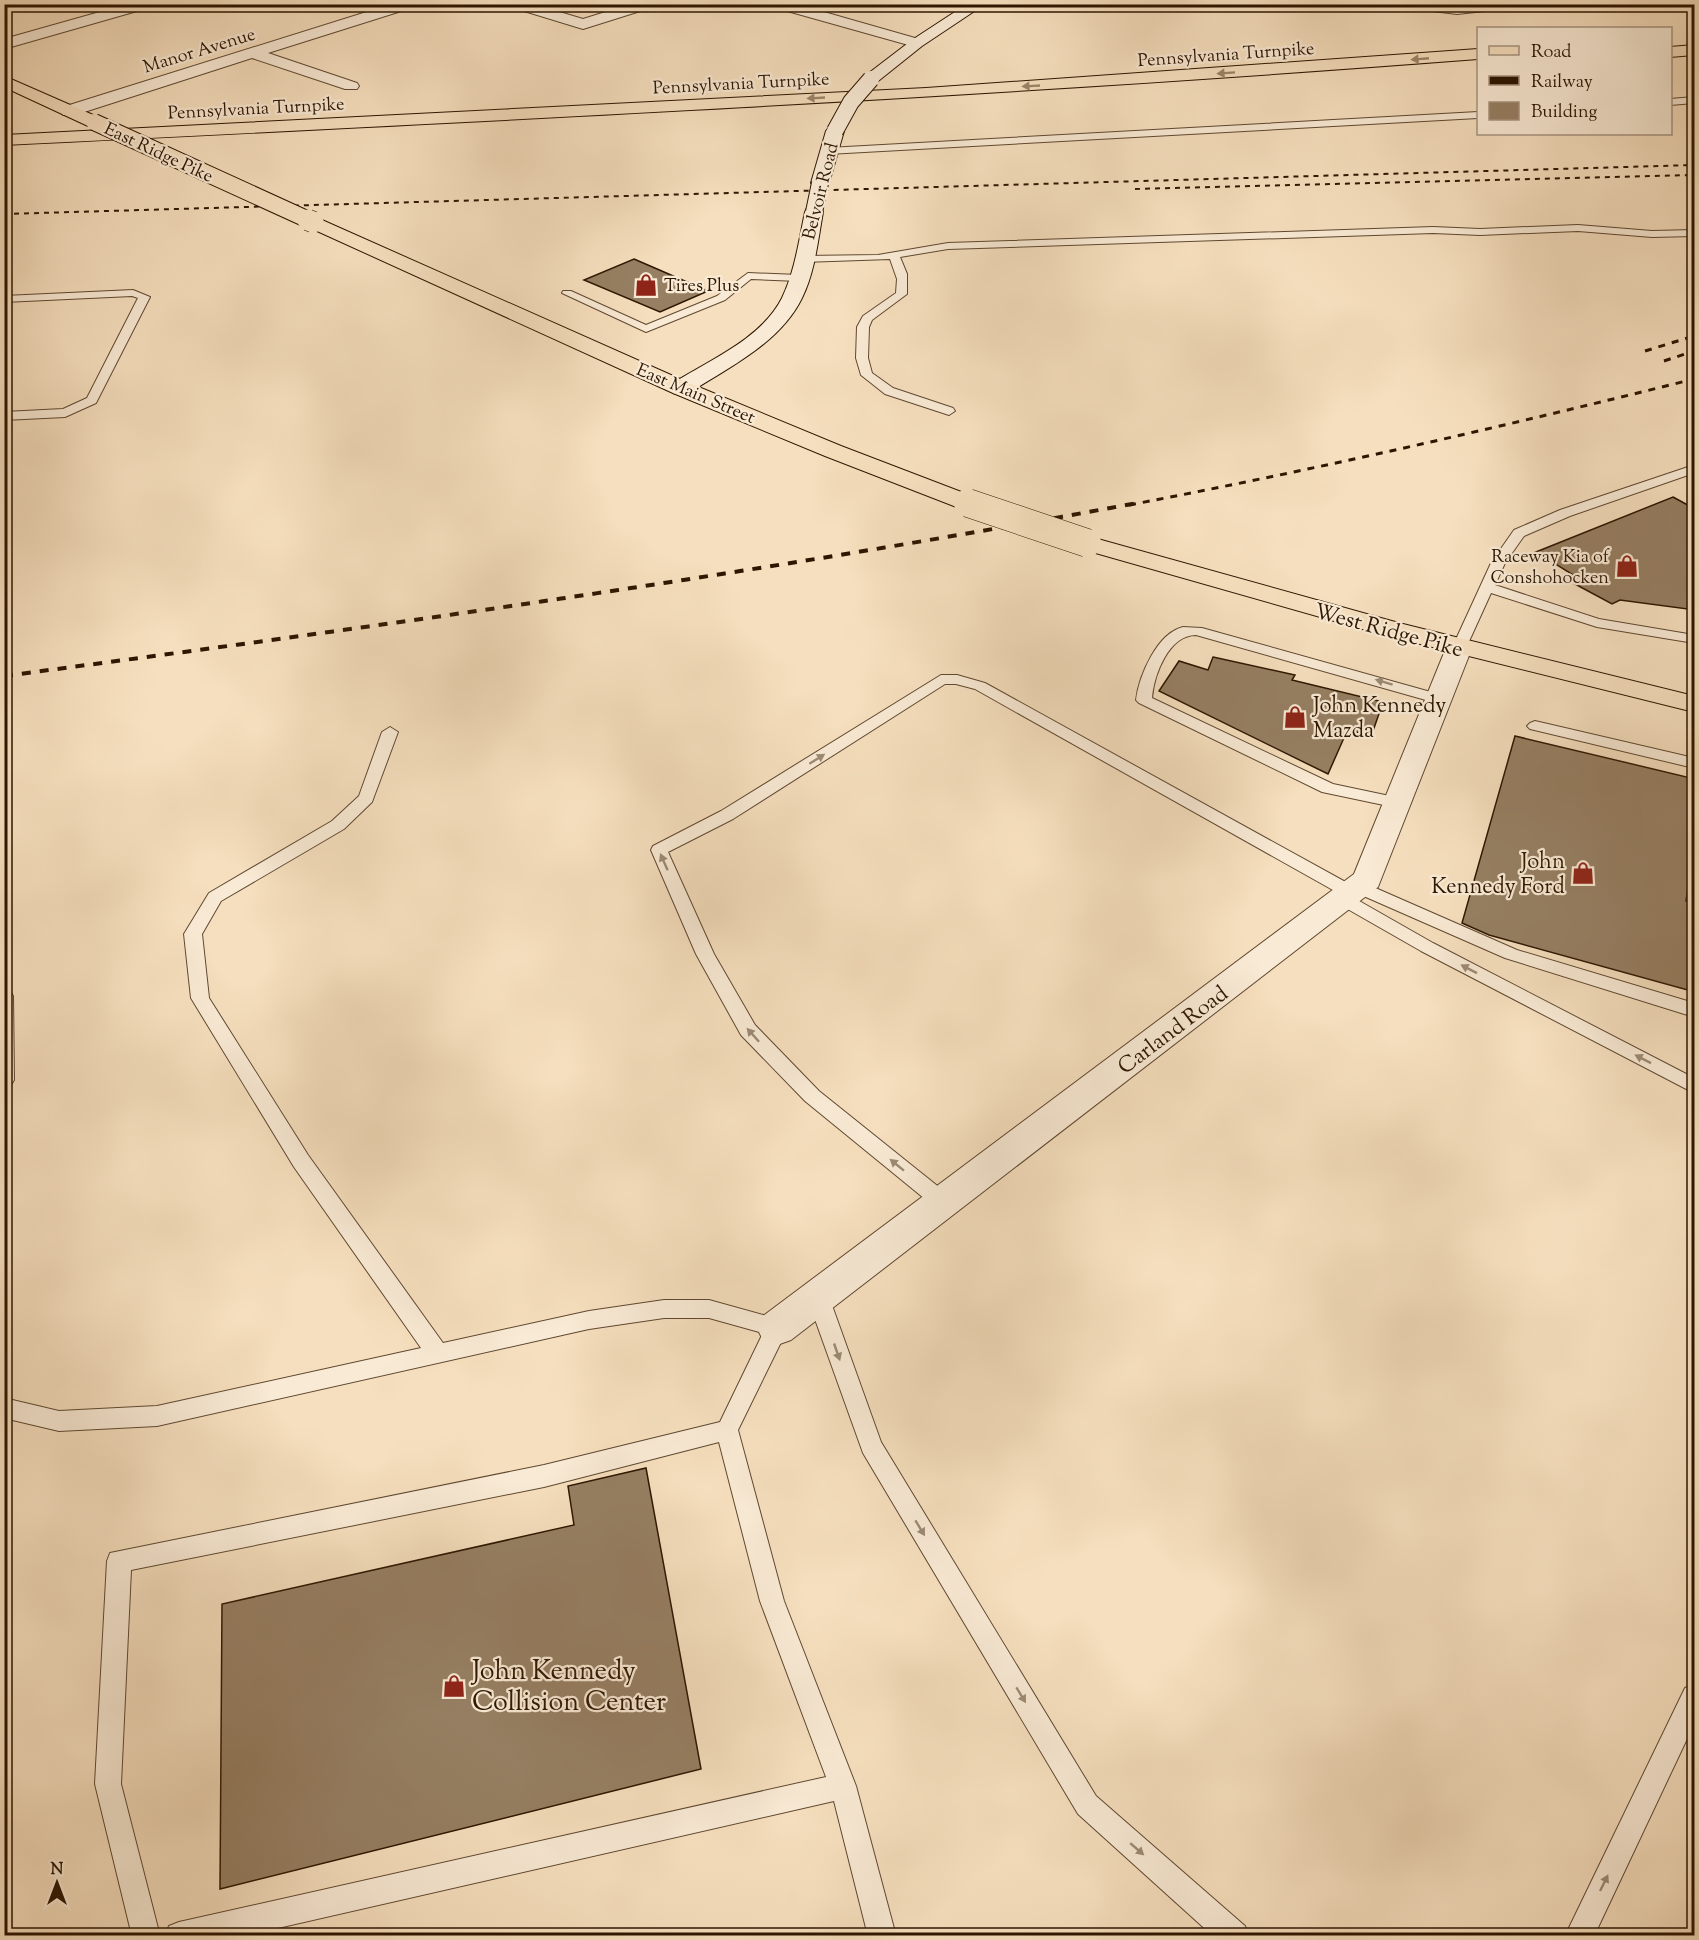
<svg xmlns="http://www.w3.org/2000/svg" width="1699" height="1940" viewBox="0 0 1699 1940" font-family="'Sorts Mill Goudy',serif">
<style>
.building{fill:#967f63;stroke:#2d1600;stroke-width:1.5}
.lines{fill:none;stroke-linecap:round;stroke-linejoin:round}
.lane-casing{stroke:#5f4830;stroke-width:2}
.street-casing{stroke:#5f4830;stroke-width:2}
.secondary-casing{stroke:#2d1600;stroke-width:2}
.primary-casing{stroke:#2d1600;stroke-width:2}
.highway-casing{stroke:#2d1600;stroke-width:2}
.lane{fill:#f9ead5;fill-rule:evenodd}
.street{fill:#f9ead5;fill-rule:evenodd}
.secondary{fill:#f9ead5;fill-rule:evenodd}
.primary{fill:#f6dfbe;fill-rule:evenodd}
.highway{fill:#f6dfbe;fill-rule:evenodd}
.rail-far2{stroke:#2d1600;stroke-width:2;stroke-dasharray:5 5;stroke-linecap:butt}
.rail-far1{stroke:#2d1600;stroke-width:3;stroke-dasharray:7 7;stroke-linecap:butt}
.rail{stroke:#2d1600;stroke-width:4;stroke-dasharray:9 9;stroke-linecap:butt}
.secondary-bridge-casing{stroke:#2d1600;stroke-width:18;stroke-linecap:butt}
.primary-bridge-far2-casing{stroke:#2d1600;stroke-width:18;stroke-linecap:butt}
.primary-bridge-far1-casing{stroke:#2d1600;stroke-width:22;stroke-linecap:butt}
.primary-bridge-casing{stroke:#2d1600;stroke-width:29;stroke-linecap:butt}
.secondary-bridge{stroke:#f9ead5;stroke-width:16}
.primary-bridge-far2{stroke:#f6dfbe;stroke-width:16}
.primary-bridge-far1{stroke:#f6dfbe;stroke-width:21}
.primary-bridge{stroke:#f6dfbe;stroke-width:28}
.oneway{fill:#9c8568}
.oneway2{fill:#9d8b75}
.labels{text-anchor:middle;stroke-width:4.5;stroke-linejoin:round;paint-order:stroke}
.far-street-label{font-size:18px;fill:#2d1600;stroke:#f9ead5}
.far-poi-label{font-size:18px;fill:#2d1600;stroke:#f9ead5;text-anchor:start}
.street-label{font-size:22px;fill:#2d1600;stroke:#f9ead5}
.poi-label{font-size:22px;fill:#2d1600;stroke:#f9ead5;text-anchor:start}
.near-poi-label{font-size:27px;fill:#2d1600;stroke:#f9ead5;text-anchor:start}
</style>
<rect width="100%" height="100%" fill="#f6dfbe"/>
<filter id="stains"><feTurbulence type="fractalNoise" baseFrequency=".00333" numOctaves="4"/><feColorMatrix values="0 0 0 0 .2 0 0 0 0 .09 0 0 0 0 .02 0 0 0 .5 -.17"/></filter>
<radialGradient id="worn" r=".72"><stop offset=".6" stop-color="#630" stop-opacity="0"/><stop offset="1" stop-color="#630" stop-opacity=".3"/></radialGradient>
<path class="building" d="M634,259l74,32 -48,21 -76,-32z
M1673,497l22,12v101l-75,-10 -8,4 -37,-20 8,-3 -47,-29z
M1213,657l82,18 -3,5 91,22 -11,32 -25,-3 -19,43 -169,-83 20,-30 29,9z
M1515,736l180,43v66l-9,56 9,2v89l-206,-57 -27,-12z
M646,1468l55,301 -481,120 2,-285 352,-79 -6,-39z"/>
<g class="lines">
<g class="lane-casing">
<path id="lane" d="M1375,4h32l50,6 55,-6h36l-91,10z
M1682,4h12v5l-11,-3z
M1694,97v6l-24,2v-6z
M1478,112v6l-650,36 -5,-3 5,-3z
M1578,225l74,6 42,-1v6l-42,1 -74,-6 -98,4 -47,-2 -485,16 -48,8 7,17v20l-35,26 -3,7 -1,31 4,15 21,15 60,20 2,3 -6,4 -64,-21 -24,-19 -5,-17 1,-31 6,-11 33,-23 1,-14 -7,-20 -87,3 -5,-3 5,-3 75,-1 70,-12 485,-16 47,2z
M748,273l51,2 5,3 -5,3 -48,-2 -26,21 -79,32 -84,-39 1,-2h8l75,34 71,-29z
M133,290l17,7 -54,106 -31,14 -61,3v-8l59,-3 24,-11 51,-100 -6,-2 -128,6v-6z
M1694,465v8l-124,43 -46,20 -19,27 -10,22 104,34 95,16v8l-97,-16 -106,-34 -25,55 -2,3h-10l-2,-3 39,-85 23,-33 46,-20z
M1183,627l19,1 243,68 3,3 -3,3 -5,2 -244,-69c-27,0 -42,39 -44,63l181,86 71,15 2,4 -2,4 -6,1 -76,-16 -183,-89 -3,-3c3,-24 21,-67 47,-73z
M941,675h16l28,8 366,202 7,-4 6,2 153,67 177,53v14l-189,-59 -146,-64 -5,4 79,45 261,135v15l-273,-142 -84,-48 -3,-4 6,-5 -365,-205 -19,-5h-11l-212,135 -65,33 46,102 41,71 64,66 131,105 3,6 -3,6 -7,2 -7,-2 -131,-107 -64,-66 -45,-81 -45,-104 2,-4 68,-35z
M1535,721l159,37v10l-164,-39 -3,-3 3,-3z
M390,727l8,5 -26,70 -28,27 -123,72 -19,33 7,64 99,157 135,188 146,-32 75,-11h45l76,21 3,7 -50,102 46,171 72,185 40,150h-28l-34,-135 -591,135h-78l4,-10 10,-4 647,-145 -66,-176 -41,-159 -175,45 -413,83 -10,214 39,152h-28l-37,-152 12,-223 3,-8 434,-88 176,-43 43,-89 -54,-15h-45l-75,11 -432,97 -98,5 -55,-13v-20l55,13 98,-5 264,-58 -127,-181 -103,-169 -7,-64 25,-41 123,-72 27,-25 23,-64z
M4,990l6,1 3,5 1,84 -3,5 -7,2z
M818,1288l8,3 3,6 52,145 215,354 149,130 4,10h-36l-135,-122 -215,-361 -56,-156 3,-6z
M1694,1684v40l-100,212h-29l120,-248z"/>
</g>
<g class="street-casing">
<path id="street" d="M128,4h25l-2,3 -147,42v-10z
M392,4h24l-2,3 -146,46 89,30 2,3 -2,3h-12l-93,-31 -177,57h-12l-2,-4 2,-4z
M509,4h24l50,15 48,-15h24l-2,3 -70,22 -72,-22z
M771,4h25l126,36 3,3 -8,5 -5,-2 -139,-39z
M1459,640l10,2 3,6 -94,239 -587,453 -14,5 -14,-5 -6,-12 6,-12 591,-442 92,-226 3,-6z"/>
</g>
<g class="secondary-casing">
<path id="secondary" d="M967,4h18l-63,42 -45,36h-12l-2,-3 2,-3 47,-36z
M835,126l6,1 3,4 -15,52 -3,4h-12l-3,-4 15,-52 3,-4z
M814,206l7,2 2,4c-5,28 -8,60 -21,86 -22,45 -73,69 -113,95l-8,2 -8,-2 -3,-5 3,-5c37,-23 89,-45 109,-85 13,-27 17,-58 23,-86l2,-4z"/>
</g>
<g class="primary-casing">
<path id="primary" d="M4,76l96,42 2,4 -2,4h-12l-84,-39z
M313,216l376,167 152,63 136,52 3,5 -3,5 -9,2 -9,-2 -134,-52 -152,-63 -367,-167 -2,-4 2,-4z
M1087,536l312,87 295,73v16l-314,-78 -302,-86 -3,-5 3,-5z"/>
</g>
<g class="highway-casing">
<path id="highway" d="M1694,45v10l-24,2v-10z
M1478,49v10c-491,38 -982,62 -1474,86v-10l922,-47z"/>
</g>
<use href="#lane" class="lane"/>
<use href="#street" class="street"/>
<use href="#secondary" class="secondary"/>
<use href="#primary" class="primary"/>
<use href="#highway" class="highway"/>
<path class="rail-far2" d="M1135,189l559,-14
M4,214l1690,-49"/>
<path class="rail-far1" d="M1645,351l49,-15
M1664,361l30,-10
M1129,505c190,-36 377,-79 565,-126"/>
<path class="rail" d="M4,676c379,-50 757,-103 1133,-173"/>
<g class="secondary-bridge-casing">
<path id="secondary-bridge" d="M835,131l16,-29 20,-23
M814,212l6,-29"/>
</g>
<g class="primary-bridge-far2-casing">
<path id="primary-bridge-far2" d="M94,122l217,99"/>
</g>
<g class="primary-bridge-far1-casing">
<path id="primary-bridge-far1" d="M308,220l5,2
M968,503l5,2"/>
</g>
<g class="primary-bridge-casing">
<path id="primary-bridge" d="M968,503l119,40"/>
</g>
<use href="#secondary-bridge" class="secondary-bridge"/>
<use href="#primary-bridge-far2" class="primary-bridge-far2"/>
<use href="#primary-bridge-far1" class="primary-bridge-far1"/>
<use href="#primary-bridge" class="primary-bridge"/>
</g>
<defs><path id="oneway-solid" d="M-6-.8H1V-3.2L6.5 0L1 3.2V.8H-6Z" transform="scale(1.5)"/></defs>
<g class="oneway">
<use href="#oneway-solid" transform="translate(1420 59) rotate(175)"/>
<use href="#oneway-solid" transform="translate(1226 73) rotate(176)"/>
<use href="#oneway-solid" transform="translate(1031 86) rotate(177)"/>
<use href="#oneway-solid" transform="translate(816 98) rotate(177)"/>
</g>
<g class="oneway2">
<use href="#oneway-solid" transform="translate(1384 682) rotate(-163)"/>
<use href="#oneway-solid" transform="translate(817 759) rotate(-32)"/>
<use href="#oneway-solid" transform="translate(664 862) rotate(-114)"/>
<use href="#oneway-solid" transform="translate(1469 969) rotate(-153)"/>
<use href="#oneway-solid" transform="translate(753 1035) rotate(-132)"/>
<use href="#oneway-solid" transform="translate(1643 1059) rotate(-153)"/>
<use href="#oneway-solid" transform="translate(897 1165) rotate(-141)"/>
<use href="#oneway-solid" transform="translate(837 1352) rotate(71)"/>
<use href="#oneway-solid" transform="translate(920 1528) rotate(59)"/>
<use href="#oneway-solid" transform="translate(1021 1695) rotate(59)"/>
<use href="#oneway-solid" transform="translate(1137 1849) rotate(41)"/>
<use href="#oneway-solid" transform="translate(1604 1883) rotate(-64)"/>
</g>
<defs>
<g id="shop-bare" transform="scale(1.8)"><path d="M-5-2.5h2.3a2.7 3.5 0 0 1 5.4 0H5L5.5 6h-11ZM-1.5-2.5h3a1.5 2.3 0 0 0-3 0Z" fill="#8f2418" stroke="#f9ead5" stroke-width="2.5" paint-order="stroke"/></g>
</defs>
<g fill-rule="evenodd">
<use href="#shop-bare" x="646" y="285"/>
<use href="#shop-bare" x="1627" y="566"/>
<use href="#shop-bare" x="1295" y="717"/>
<use href="#shop-bare" x="1583" y="873"/>
<use href="#shop-bare" x="454" y="1686"/>
</g>
<g class="labels">
<g class="far-street-label">
<text transform="translate(199 50) rotate(-17)" y="6">Manor Avenue</text>
<text transform="translate(1226 54) rotate(-4)" y="6">Pennsylvania Turnpike</text>
<text transform="translate(741 83) rotate(-3)" y="6">Pennsylvania Turnpike</text>
<text transform="translate(256 108) rotate(-3)" y="6">Pennsylvania Turnpike</text>
<text transform="translate(159 152) rotate(25)" y="6">East Ridge Pike</text>
<text transform="translate(820 191) rotate(-76)" y="6">Belvoir Road</text>
<text transform="translate(696 393) rotate(23)" y="6">East Main Street</text>
</g>
<g class="far-poi-label">
<text x="664" y="291">Tires Plus</text>
<text x="1609" y="562" text-anchor="end">Raceway Kia of<tspan x="1609" dy="21">Conshohocken</tspan></text>
</g>
<g class="street-label">
<text transform="translate(1389 629) rotate(15)" y="8">West Ridge Pike</text>
<text transform="translate(1172 1029) rotate(-37)" y="8">Carland Road</text>
</g>
<g class="poi-label">
<text x="1313" y="712">John Kennedy<tspan x="1313" dy="25">Mazda</tspan></text>
<text x="1565" y="868" text-anchor="end">John<tspan x="1565" dy="25">Kennedy Ford</tspan></text>
</g>
<g class="near-poi-label">
<text x="472" y="1679">John Kennedy<tspan x="472" dy="31">Collision Center</tspan></text>
</g>
</g>
<rect width="1699" height="1940" fill="none" stroke="#f6dfbe" stroke-width="24"/>
<rect x="6" y="6" width="1687" height="1928" fill="none" stroke="#2d1600" stroke-width="3"/>
<rect x="12" y="12" width="1675" height="1916" fill="none" stroke="#2d1600" stroke-width="1.5"/>
<rect x="1477" y="27" width="195" height="108" fill="#f9ead5" stroke="#a79580" stroke-width="1.5"/>
<rect x="1489" y="46" width="30" height="9" fill="#f6dfbe" stroke="#a79580" stroke-width="1.5"/>
<text x="1531" y="57" font-size="18" fill="#2d1600">Road</text>
<rect x="1489" y="76" width="30" height="9" fill="#2d1600" stroke="#a79580" stroke-width="1.5"/>
<text x="1531" y="87" font-size="18" fill="#2d1600">Railway</text>
<rect x="1489" y="102" width="30" height="18" fill="#967f63" stroke="#a79580" stroke-width="1.5"/>
<text x="1531" y="117" font-size="18" fill="#2d1600">Building</text>
<g transform="translate(57 1883)" stroke="#f9ead5" stroke-width="4.5" paint-order="stroke">
<path d="M0-4.5L10 22L0 15L-10 22Z" fill="#2d1600"/>
<text y="-9" font-size="16" font-weight="bold" text-anchor="middle" fill="#2d1600">N</text>
</g>
<rect width="100%" height="100%" filter="url(#stains)"/>
<rect width="100%" height="100%" fill="url(#worn)"/>
</svg>
